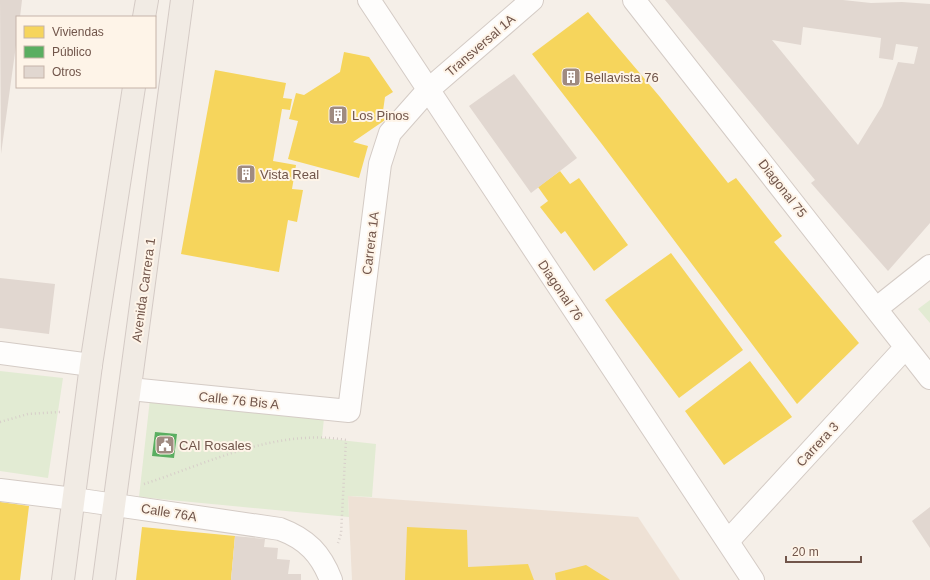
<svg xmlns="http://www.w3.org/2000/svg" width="930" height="580" viewBox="0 0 930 580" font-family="Helvetica,sans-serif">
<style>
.residential{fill:#eee1d5}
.green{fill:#e2ebd3}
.homes{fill:#f6d55c}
.public{fill:#5aae61}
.building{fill:#e1d7d0;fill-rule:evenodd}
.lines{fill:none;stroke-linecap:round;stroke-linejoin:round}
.minor-casing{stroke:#d4cbc5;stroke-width:24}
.tertiary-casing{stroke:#d4cbc5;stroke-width:24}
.primary-casing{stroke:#d4cac5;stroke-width:24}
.path{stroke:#d7cec9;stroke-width:2.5;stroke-dasharray:1 3;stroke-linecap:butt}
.minor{stroke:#fefdfc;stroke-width:22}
.tertiary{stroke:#fefdfc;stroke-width:22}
.primary{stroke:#f1ebe4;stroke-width:22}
.labels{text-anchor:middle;stroke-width:4;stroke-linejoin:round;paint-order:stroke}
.street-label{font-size:13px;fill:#71554a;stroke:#fef4e8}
.poi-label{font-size:13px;fill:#71554a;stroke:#fef4e8;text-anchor:start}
</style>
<rect width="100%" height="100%" fill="#f5efe8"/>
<path class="residential" d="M348,496l290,21 42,63h-328z"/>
<path class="green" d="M930,300v23l-12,-14z
M0,371l63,7 -15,100 -48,-7z
M150,399l174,19 -2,20 54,6 -4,53 -24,-1 1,21 -210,-20z"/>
<path class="homes" d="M588,12l72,85 68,86 8,-5 46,58 -8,6 85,101 -62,61 -196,-261 -69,-89z
M344,52l25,5 24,35 -8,5 -2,14 5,7 -35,24 15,4 -9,32 -71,-19 10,-38 -9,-2 7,-26 8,2 36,-23z
M215,70l71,13 -3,15 9,1 -2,11 -8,-1 -9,52 23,4 -4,24 11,1 -6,32 -9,-2 -9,52 -98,-18z
M560,171l10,13 9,-6 49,67 -34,26 -29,-40 -4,3 -21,-27 8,-6 -10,-14z
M671,253l72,97 -64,48 -74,-98z
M750,361l42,56 -68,48 -39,-54z
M0,502l29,4 -9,74h-20z
M142,527l93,9 -4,44h-95z
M407,527l60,3 1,37 60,-3 6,16h-129z
M586,565l24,15h-54l-1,-7z"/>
<path class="public" d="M155,432l22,2 -3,24 -22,-2z"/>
<path class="building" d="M0,0h22l-2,17h-3v21l-16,116z
M665,0h178l28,3 31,-1 28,2v219l-42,48 -77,-88 4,-3zM803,27l78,11 -2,20 14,2 3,-16 22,3 -4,17 -16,-2 -16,44 -24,39 -86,-105 29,5z
M514,74l63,84 -46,35 -62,-87z
M0,278l55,6 -6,50 -49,-6z
M930,507v41l-18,-27z
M235,536l30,3 -1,8 14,1 -1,11 13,1 -2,14h13v6h-70z"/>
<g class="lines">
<g class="minor-casing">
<path id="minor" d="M634,0l296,378
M877,308l53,-42
M0,353l91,12
M130,389l219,22 31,-247 10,-31 38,-43 104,-90
M0,490l74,9
M728,541l177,-193"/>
</g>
<g class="tertiary-casing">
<path id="tertiary" d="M369,0l384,580
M74,499l206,30c27,10 41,25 51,51"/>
</g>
<g class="primary-casing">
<path id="primary" d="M144,17l3,-17
M63,580l28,-215 43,-278
M104,580l78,-580"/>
</g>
<path class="path" d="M0,422l28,-8 32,-2
M144,484c65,-21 132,-56 202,-44l-5,94 -3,9"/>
<use href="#minor" class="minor"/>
<use href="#tertiary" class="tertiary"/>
<use href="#primary" class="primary"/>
</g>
<defs>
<g id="building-square" transform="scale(1)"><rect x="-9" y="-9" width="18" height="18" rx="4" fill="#9f8b81" stroke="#fef4e8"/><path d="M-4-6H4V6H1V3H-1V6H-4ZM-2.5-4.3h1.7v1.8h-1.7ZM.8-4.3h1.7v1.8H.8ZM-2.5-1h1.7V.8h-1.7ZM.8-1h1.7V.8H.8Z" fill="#fff"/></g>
<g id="civic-square" transform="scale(1)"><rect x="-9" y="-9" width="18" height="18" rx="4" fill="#9f8b81" stroke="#fef4e8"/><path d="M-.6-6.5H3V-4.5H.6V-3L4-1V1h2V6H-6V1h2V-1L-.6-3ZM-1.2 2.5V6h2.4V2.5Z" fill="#fff"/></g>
</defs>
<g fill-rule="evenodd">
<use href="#building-square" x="571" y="77"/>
<use href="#building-square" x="338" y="115"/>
<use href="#building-square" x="246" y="174"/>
<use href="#civic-square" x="165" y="445"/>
</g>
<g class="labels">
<g class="street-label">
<text transform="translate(480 45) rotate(-41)" y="5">Transversal 1A</text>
<text transform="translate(783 188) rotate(52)" y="5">Diagonal 75</text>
<text transform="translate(370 243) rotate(-83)" y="5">Carrera 1A</text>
<text transform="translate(143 290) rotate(-82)" y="5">Avenida Carrera 1</text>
<text transform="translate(561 290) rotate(56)" y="5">Diagonal 76</text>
<text transform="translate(239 400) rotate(6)" y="5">Calle 76 Bis A</text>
<text transform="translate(817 444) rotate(-47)" y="5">Carrera 3</text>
<text transform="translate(169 512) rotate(9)" y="5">Calle 76A</text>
</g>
<g class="poi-label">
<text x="585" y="82">Bellavista 76</text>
<text x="352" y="120">Los Pinos</text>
<text x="260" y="179">Vista Real</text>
<text x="179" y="450">CAI Rosales</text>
</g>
</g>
<rect x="16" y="16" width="140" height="72" fill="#fef4e8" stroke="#c6b4a9"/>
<rect x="24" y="26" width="20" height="12" fill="#f6d55c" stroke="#c6b4a9"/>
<text x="52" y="36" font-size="12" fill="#71554a">Viviendas</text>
<rect x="24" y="46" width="20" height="12" fill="#5aae61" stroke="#c6b4a9"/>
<text x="52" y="56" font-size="12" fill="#71554a">Público</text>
<rect x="24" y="66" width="20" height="12" fill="#e1d7d0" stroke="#c6b4a9"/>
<text x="52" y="76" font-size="12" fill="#71554a">Otros</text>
<path d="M786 556v6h75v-6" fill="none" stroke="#71554a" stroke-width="2"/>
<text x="792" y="556" font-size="12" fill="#71554a" stroke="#fef4e8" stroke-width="3" paint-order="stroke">20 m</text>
</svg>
